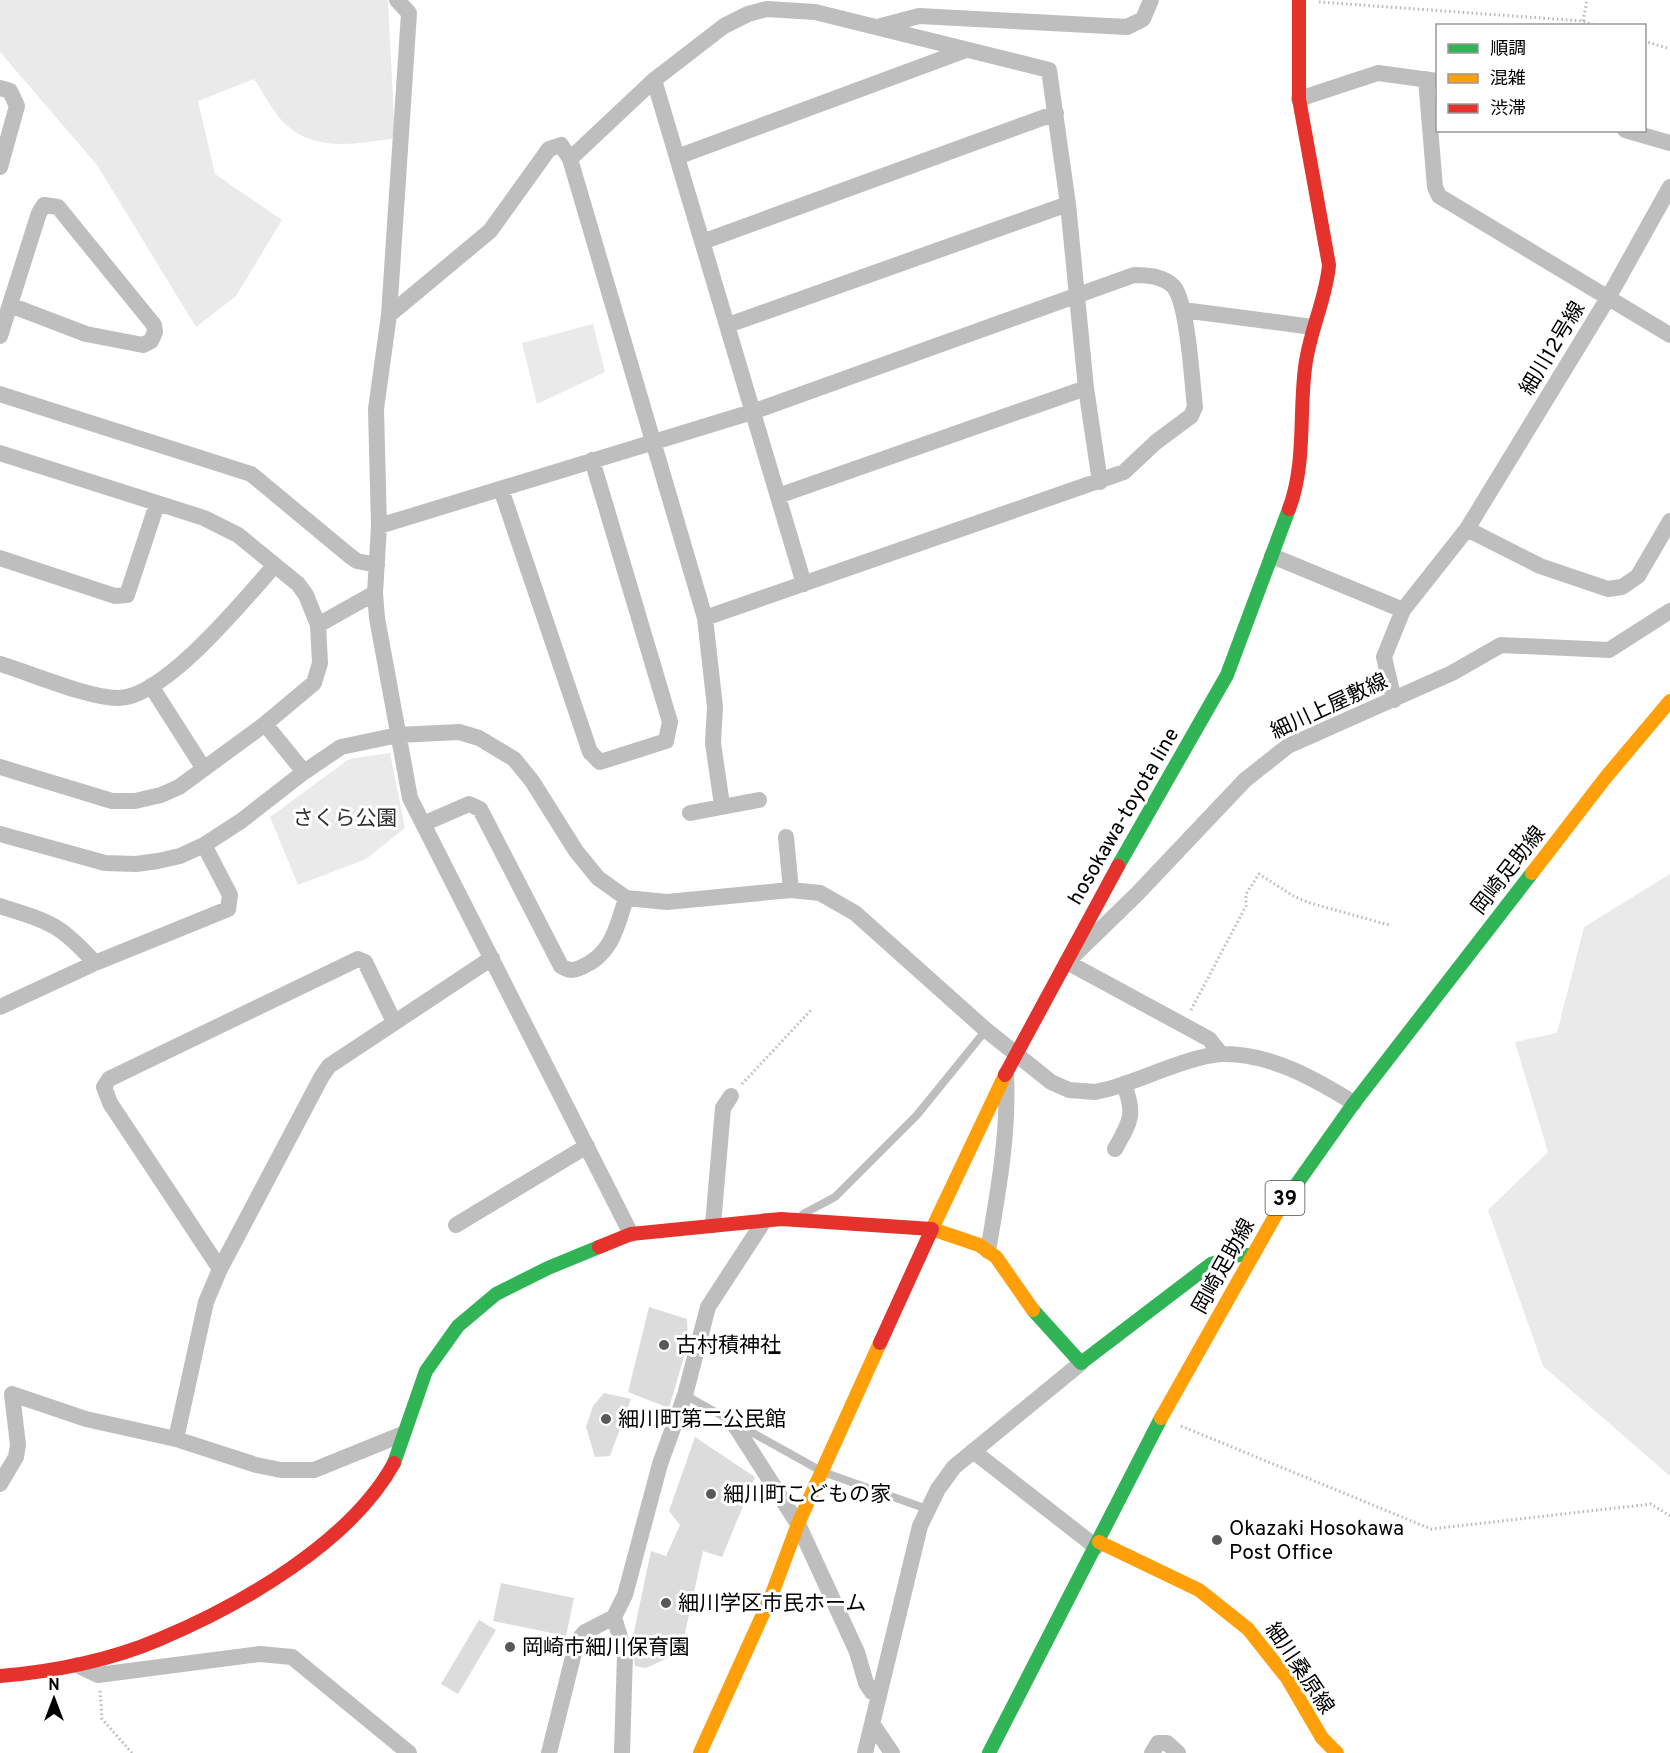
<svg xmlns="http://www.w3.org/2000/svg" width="1670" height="1753" viewBox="0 0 1670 1753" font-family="Overpass,'Noto Sans JP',sans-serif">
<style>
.green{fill:#eaeaea}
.building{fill:#dcdcdc}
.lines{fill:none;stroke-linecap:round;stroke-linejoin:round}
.path{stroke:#b8b8b8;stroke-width:3;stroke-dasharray:1.5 3;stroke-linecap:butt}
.lane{stroke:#bebebe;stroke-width:8}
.street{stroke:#bebebe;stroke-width:16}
.fast{stroke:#30b455;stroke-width:14}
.slow{stroke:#ff9f0a;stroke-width:14}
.jam{stroke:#e5322d;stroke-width:14}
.poi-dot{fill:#595959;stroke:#fff;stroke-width:2}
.labels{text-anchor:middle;stroke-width:6;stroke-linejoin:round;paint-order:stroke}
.shield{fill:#fff;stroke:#4c4c4c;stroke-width:1.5}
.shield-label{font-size:20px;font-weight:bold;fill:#000}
.street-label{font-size:21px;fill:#000;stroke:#fff}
.park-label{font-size:21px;fill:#2f2f2f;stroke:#fff}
.poi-label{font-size:21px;fill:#000;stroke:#fff;text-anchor:start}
</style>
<rect width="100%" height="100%" fill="#fff"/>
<path class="green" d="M0,0h388l7,138c-38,6 -81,15 -112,-16 -11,-12 -20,-30 -29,-43l-56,22 17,73 67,46 -46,76 -40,31 -99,-162 -97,-113z
M593,324l12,48 -68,32 -15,-61z
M390,753l15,75 -39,31 -68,26 -28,-68 79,-58z
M1670,874v602l-127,-110 -55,-156 60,-58 -33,-110 42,-9 27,-106z"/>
<path class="building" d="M649,1307l38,12 1,24 -19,65 -41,-16z
M604,1393l27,6 -21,57 -15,1 -9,-30 7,-21z
M695,1437l60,40 -33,80 -19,-6 -19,87 -14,19 -24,11 -11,-2 -3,-25 19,-90 15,5 14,-31 -11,-14z
M501,1583l73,15 -8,38 -73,-15z
M479,1620l17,10 -38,64 -17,-10z"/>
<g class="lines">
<path class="path" d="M1319,2l264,19 13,5
M1583,21l4,-21
M1644,41l26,8
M1191,1010l55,-104v-12l13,-20 36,23 15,6 79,22
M742,1084l70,-75
M1181,1426l250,103 220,-25 19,12
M100,1691l2,28 30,34"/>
<path class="lane" d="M803,1214l32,-17 82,-82 69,-85
M685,1395l138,77 104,37"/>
<path class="street" d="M397,0l12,13 -20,302 -13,94 3,117 -4,67 2,25 33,180 221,436
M881,26l38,-10 208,11 16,-8 8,-19
M1426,79l9,108 4,9 231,139
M654,80l150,504
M0,88l10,3 7,15 -17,61
M1299,99l79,-26 59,8
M1625,130l45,13
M677,157l289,-107
M570,159l84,-79 70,-54 24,-12 19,-5 48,3 234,58 19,134 18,184 14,94
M702,242l354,-129
M1183,310l130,17
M389,315l101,-84 59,-82 12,-4 9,14 135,459 10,89 -2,36 9,62
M728,325l340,-121
M0,336l39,-123 5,-8 14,2 96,118 1,7 -4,9 -8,4 -57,-11 -76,-29
M0,394l251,80 99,82 7,5 20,4
M0,453l204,65 34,17 60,49 8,11 12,30 2,38 -6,20 -49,41 -86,63 -18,8 -26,6h-23l-112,-34
M501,489l89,263 10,10 66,-21 4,-19 -78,-262
M778,496l308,-108
M379,526l373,-114 382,-137c13,0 30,1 40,12 14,18 18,95 21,120l-4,9 -35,26 -32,30 -419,146
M1467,529l73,37 68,23 14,-2 16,-11 32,-55
M1272,556l131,54
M0,558l115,38 12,-1 30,-91
M318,625l57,-32
M0,664c30,9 91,35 119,34 46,-1 125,-98 155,-132
M151,686l53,83
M1394,700l-10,-43 19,-47 64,-81 141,-231 62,-111
M265,724l39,48
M690,813l69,-13
M423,824l46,-20 11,5 81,157c8,5 12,5 21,1 30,-13 35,-40 44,-69
M0,834l105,29 31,1 22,-3 22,-5 24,-11 37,-24 63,-49 37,-25 57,-12 61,-3 20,6 35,21 18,22 44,70 22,27 28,20 41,4 124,-12 29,3 35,20 131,117 65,52 18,8 26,2 13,-3c34,-9 81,-33 114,-35 48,-1 93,25 132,49
M786,837l5,53
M0,906c50,16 59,17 95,57
M0,1007l95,-44 133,-54 2,-14 -26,-50
M1221,1054l-12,-15 -142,-77 70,-68 108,-114 43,-34 164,-73 49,-28 108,5 61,-39
M1115,1149c15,-27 21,-34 9,-64
M456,1225l131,-79
M713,1225l10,-117 8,-12
M988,1251c10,-59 21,-117 18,-177
M220,1269l-110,-166 -6,-16 5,-8 249,-120 7,3 29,60
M732,1421l66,103 59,128 9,31 6,9 7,3
M176,1439l30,-137 14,-33 102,-193 7,-10 163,-108
M973,1451l123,96
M0,1484l16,-27 2,-12 -6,-51 74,25 90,20 80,26 25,5h33l89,-36
M614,1617l11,37 -3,99
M77,1665l21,10 162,-21 32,3 117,96
M873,1725l19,28
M549,1753l28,-112 8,-9 29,-15 11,-22 35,-131 25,-69 23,-88 56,-86
M865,1753l55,-227 18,-37 16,-22 127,-104
M1152,1753l6,-10h9l11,10"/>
<path class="fast" d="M1118,866l109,-191 62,-166
M1279,1209l75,-106 178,-230
M1033,1310l48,53 130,-99 28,-9h14
M394,1463l32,-92 32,-45 38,-32 52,-26 51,-21
M989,1753l172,-335"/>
<path class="slow" d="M1532,873l74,-96 64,-76
M1005,1075l-73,154 47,16 17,12 37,53
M1161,1418l118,-209
M1099,1542l100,48 49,39 39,49 35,60 15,15
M700,1753l72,-159 26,-70 82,-181"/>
<path class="jam" d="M1289,509c17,-45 10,-95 16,-141 4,-36 21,-68 24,-103l-30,-166v-99
M1005,1075l113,-209
M599,1247l32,-13 150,-15 151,10 -52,114
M0,1676c52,-4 112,-16 160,-37 81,-34 191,-97 234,-176"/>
</g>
<g class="poi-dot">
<circle cx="664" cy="1345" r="6"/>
<circle cx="606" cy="1419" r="6"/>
<circle cx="711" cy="1494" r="6"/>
<circle cx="1217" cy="1540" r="6"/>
<circle cx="666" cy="1603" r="6"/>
<circle cx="510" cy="1647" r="6"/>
</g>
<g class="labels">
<rect class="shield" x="1265.5" y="1181" width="39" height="34" rx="4.5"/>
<g class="shield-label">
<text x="1285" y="1205">39</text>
</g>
<g class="street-label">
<text transform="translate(1552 348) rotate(-59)" y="7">細川12号線</text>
<text transform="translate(1329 706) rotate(-25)" y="7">細川上屋敷線</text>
<text transform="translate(1123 816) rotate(-60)" y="7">hosokawa-toyota line</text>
<text transform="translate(1508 870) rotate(-52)" y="7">岡崎足助線</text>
<text transform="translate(1223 1266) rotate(-61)" y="7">岡崎足助線</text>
<text transform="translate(1300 1668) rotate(56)" y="7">細川桑原線</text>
</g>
<g class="park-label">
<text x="345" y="825">さくら公園</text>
</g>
<g class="poi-label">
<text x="676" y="1352">古村積神社</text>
<text x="618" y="1426">細川町第二公民館</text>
<text x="723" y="1501">細川町こどもの家</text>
<text x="1229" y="1535">Okazaki Hosokawa<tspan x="1229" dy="24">Post Office</tspan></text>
<text x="678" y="1610">細川学区市民ホーム</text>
<text x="522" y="1654">岡崎市細川保育園</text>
</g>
</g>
<rect x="1436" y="24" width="210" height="108" fill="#ffffff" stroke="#999999" stroke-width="1.5"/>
<rect x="1448" y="44" width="30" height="9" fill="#30b455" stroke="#999999" stroke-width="1.5"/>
<text x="1490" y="54" font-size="18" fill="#000000">順調</text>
<rect x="1448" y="74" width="30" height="9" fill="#ff9f0a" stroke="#999999" stroke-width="1.5"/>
<text x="1490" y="84" font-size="18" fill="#000000">混雑</text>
<rect x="1448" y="104" width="30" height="9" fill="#e5322d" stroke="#999999" stroke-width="1.5"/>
<text x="1490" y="114" font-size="18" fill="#000000">渋滞</text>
<g transform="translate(54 1699)" stroke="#ffffff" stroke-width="4.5" paint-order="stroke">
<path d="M0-4.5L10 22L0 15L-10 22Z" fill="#000000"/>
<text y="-9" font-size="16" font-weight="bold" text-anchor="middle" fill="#000000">N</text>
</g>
</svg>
